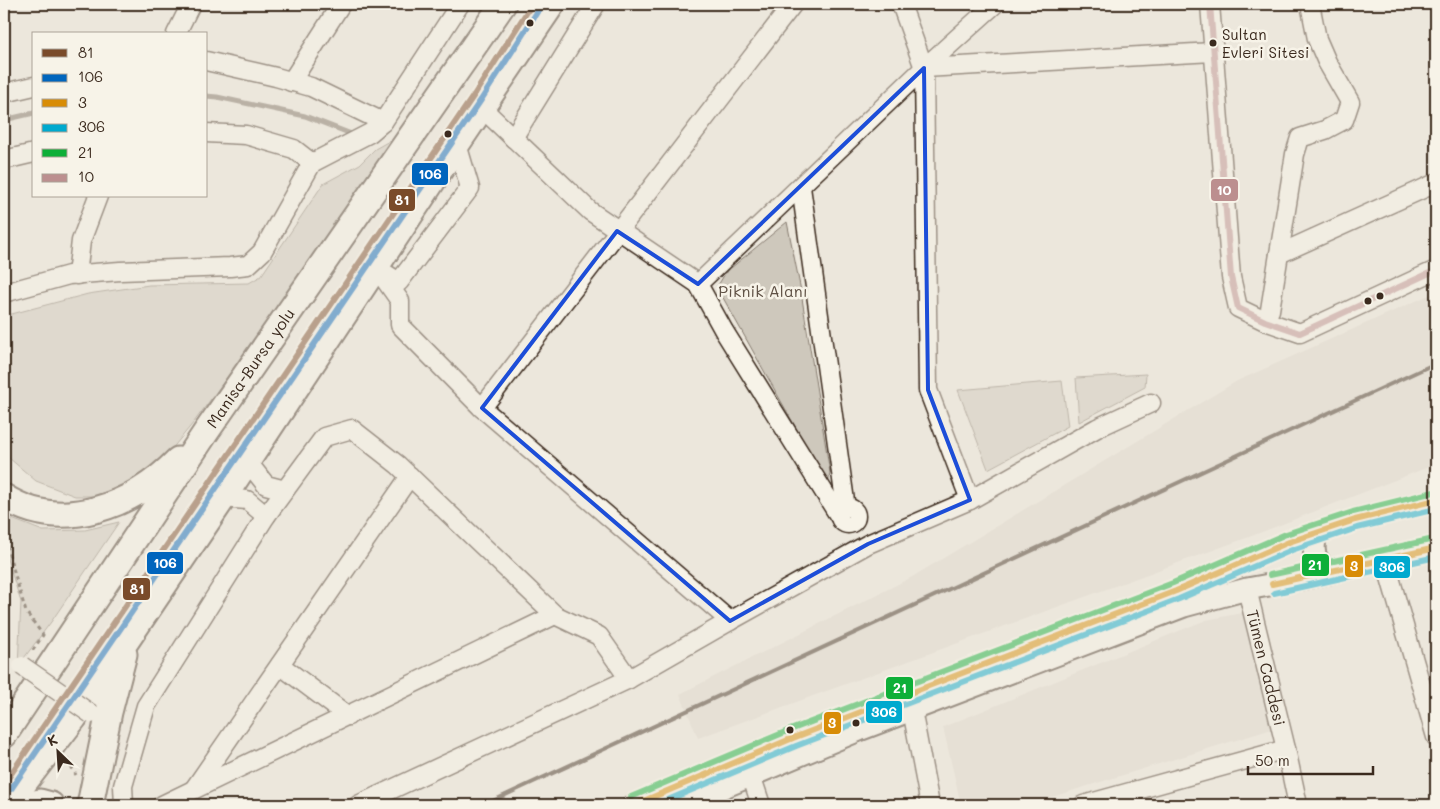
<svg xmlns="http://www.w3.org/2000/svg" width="1440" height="809" viewBox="0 0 1440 809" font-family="Mali,sans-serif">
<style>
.built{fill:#ddd7cc}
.green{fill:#cec8bc;stroke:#84796d}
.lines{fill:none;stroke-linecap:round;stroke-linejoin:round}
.stream{stroke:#7c7064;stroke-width:5}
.minor-casing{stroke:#3b2a1e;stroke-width:21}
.major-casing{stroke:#3b2a1e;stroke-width:25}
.highway-casing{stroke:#3b2a1e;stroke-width:29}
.path{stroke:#3b2a1e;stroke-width:3;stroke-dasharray:4 4;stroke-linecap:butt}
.minor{stroke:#f7f3e8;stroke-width:18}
.major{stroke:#f7f3e8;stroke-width:21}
.highway{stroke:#f7f3e8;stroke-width:25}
.rail{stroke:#3b2a1e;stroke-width:4}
.minor-bridge-casing{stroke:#3b2a1e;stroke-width:21;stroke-linecap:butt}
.minor-bridge{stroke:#f7f3e8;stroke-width:18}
.bus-1-casing{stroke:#f7f3e8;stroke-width:10}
.bus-2-casing{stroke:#f7f3e8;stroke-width:10}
.bus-3-casing{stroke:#f7f3e8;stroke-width:10}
.bus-4-casing{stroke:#f7f3e8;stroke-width:10}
.bus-5-casing{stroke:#f7f3e8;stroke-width:10}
.bus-6-casing{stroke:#f7f3e8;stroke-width:10}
.bus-1{stroke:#7a4b2a;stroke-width:6}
.bus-2{stroke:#0065bd;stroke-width:6}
.bus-3{stroke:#d88c06;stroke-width:6}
.bus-4{stroke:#00a9ce;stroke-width:6}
.bus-5{stroke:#0eaf38;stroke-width:6}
.bus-6{stroke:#bc8f8f;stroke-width:6}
.marked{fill:none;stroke:#1d4ed8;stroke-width:4;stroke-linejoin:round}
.bus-dot{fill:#3b2a1e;stroke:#f7f3e8;stroke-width:2}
.labels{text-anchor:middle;stroke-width:5;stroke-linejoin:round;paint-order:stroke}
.bus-label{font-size:15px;fill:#3b2a1e;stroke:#f7f3e8;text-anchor:start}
.park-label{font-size:16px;fill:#605246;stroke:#f7f3e8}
.street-label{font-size:16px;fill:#3b2a1e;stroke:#f7f3e8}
.line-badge{stroke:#f7f3e8;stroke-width:2}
.badge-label{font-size:14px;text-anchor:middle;font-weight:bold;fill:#fff}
</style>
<rect width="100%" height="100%" fill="#ece7dc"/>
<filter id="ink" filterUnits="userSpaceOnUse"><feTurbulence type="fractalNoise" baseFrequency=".02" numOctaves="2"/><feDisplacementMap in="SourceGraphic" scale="10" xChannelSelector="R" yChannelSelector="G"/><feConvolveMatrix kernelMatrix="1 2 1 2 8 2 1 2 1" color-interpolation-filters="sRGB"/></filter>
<g filter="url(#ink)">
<path class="built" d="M1436,292v172l-187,73 -551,201 -18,-44 232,-117 325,-196z
M1247,612l25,117 -246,76h-65l-18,-78 263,-107z"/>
<path class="green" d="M391,140l-28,48 -28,35 -70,103 -71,96 -28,34 -36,27 -36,13h-19l-39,-15 -27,-23 -5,-13v-129l84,-22 61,-9 100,-2 12,-7 62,-92 37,-20 15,-15z
M787,222l13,64 30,187 -2,12 -111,-198 9,-15z
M1146,374l-1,13 -66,35 -3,-44z
M1062,381l6,45 -80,43 -30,-79z
M4,516l39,15 42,-1 34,-8 -68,100 -33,44 3,-64 -17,-52z"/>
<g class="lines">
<path class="stream" d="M206,96l11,1 88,19 49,19
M4,120l30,-7"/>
<g class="minor-casing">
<g id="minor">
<path d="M901,4l23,64 4,322 42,110"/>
<path d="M1210,4l21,273 7,31 27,13 35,12 136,-63"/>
<path d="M176,34l15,-30"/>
<path d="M206,61l70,16 35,10 72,35"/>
<path d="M924,68l289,-16"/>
<path d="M291,82l50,-78"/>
<path d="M4,93l30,-7"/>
<path d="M482,108l108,103 108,73 26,47 115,185"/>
<path d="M206,133l40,2 48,14 18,14"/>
<path d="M513,138l83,-134"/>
<path d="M4,160l30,-7"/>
<path d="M801,187l45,321"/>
<path d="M1279,254l157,-71"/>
<path d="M380,270l19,12 71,-94 -13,-44"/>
<path d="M77,275l4,-34 17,-45"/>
<path d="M698,284l226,-216 71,-64"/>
<path d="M4,293l65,-18 51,-4 110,-4 18,-2 14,-13 50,-89 58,-30 13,-11 77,-118"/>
<path d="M1265,321l5,-11 25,-156 5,-16 25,-8 19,-10 6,-18 -23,-40 -10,-23 -7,-35"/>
<path d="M482,408l311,-404"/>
<path d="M247,461l19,24 19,5"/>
<path d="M223,498l24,2 19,16"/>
<circle cx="848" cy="516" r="8"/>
<path d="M1385,560l51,177"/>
<path id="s1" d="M1247,589l39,160 12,56"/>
<path d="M730,621l138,-77 102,-44 127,-72 54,-25"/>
<path d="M280,665l68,51"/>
<path d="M912,710l18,95"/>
<path d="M751,775l10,30"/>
<path d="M194,789l216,-313"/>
<path d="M124,805l-1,-19 23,-80 120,-190 58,-79 28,-8 46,36 157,150 44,21 30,43"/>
<path d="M162,805l393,-190"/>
<path d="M358,805l271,-126 101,-58 -248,-213 -82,-83v-24l-24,-34"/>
<path d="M1083,805l203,-56"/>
</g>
</g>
<g class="major-casing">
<path id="major" d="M1317,532c-6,20 -3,27 12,41
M634,805l159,-67 383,-147 113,-49 66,-22 81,-20
M681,805l178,-75 325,-124 63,-17 55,-10 134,-31"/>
</g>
<g class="highway-casing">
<g id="highway">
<path d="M4,497c58,37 129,9 174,-37"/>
<path id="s2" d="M4,735l202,-303 297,-428"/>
<path d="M7,805l67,-87 149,-220 234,-354 95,-140"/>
<path d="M22,805l18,-3 11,3"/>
<path d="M90,805l19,-93 15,-58"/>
</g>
</g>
<path class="path" d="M4,538l22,74 17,23 -12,18
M67,759l9,16"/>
<use href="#minor" class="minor"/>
<use href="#major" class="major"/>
<use href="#highway" class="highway"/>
<path class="rail" d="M484,805l952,-442"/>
<g class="minor-bridge-casing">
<path id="minor-bridge" d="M22,666l69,48"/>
</g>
<use href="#minor-bridge" class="minor-bridge"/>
<g class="bus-1-casing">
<path id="bus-1" d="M4,784l470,-689 58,-91"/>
</g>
<g class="bus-2-casing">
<path id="bus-2" d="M11,789l470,-689 58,-91"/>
</g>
<g class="bus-3-casing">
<path id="bus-3" d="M1272,584l164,-36
M634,805l159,-67 383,-147 113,-49 66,-22 81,-20"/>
</g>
<g class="bus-4-casing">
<path id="bus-4" d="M1274,593l162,-36
M656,805l140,-59 383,-147 113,-49 65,-22 79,-19"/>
</g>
<g class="bus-5-casing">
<path id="bus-5" d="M1270,575l164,-36
M631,797l159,-67 383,-147 113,-49 67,-22 81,-20"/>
</g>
<g class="bus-6-casing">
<path id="bus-6" d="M1210,4l21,273 7,31 27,13 35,12
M1300,333l136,-63"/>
</g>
<use href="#bus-1" class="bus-1"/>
<use href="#bus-2" class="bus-2"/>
<use href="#bus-3" class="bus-3"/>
<use href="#bus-4" class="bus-4"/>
<use href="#bus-5" class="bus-5"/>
<use href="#bus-6" class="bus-6"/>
</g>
</g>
<path d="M0 0H1440V809H0ZM924,68l4,322 42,110 -102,44 -138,77 -248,-213 135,-177 81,53z" fill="#ece7dc" fill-opacity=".55" fill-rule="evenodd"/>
<path class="marked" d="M924,68l4,322 42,110 -102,44 -138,77 -248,-213 135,-177 81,53z"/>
<g class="bus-dot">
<circle cx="530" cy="23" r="4.5"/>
<circle cx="1213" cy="43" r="4.5"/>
<circle cx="448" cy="134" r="4.5"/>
<circle cx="1380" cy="296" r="4.5"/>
<circle cx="1368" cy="301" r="4.5"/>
<circle cx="856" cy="723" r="4.5"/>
<circle cx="790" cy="730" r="4.5"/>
</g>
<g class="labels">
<g class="bus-label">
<text x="1222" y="40">Sultan<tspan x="1222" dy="18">Evleri Sitesi</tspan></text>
</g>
<g class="park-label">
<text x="763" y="297">Piknik Alanı</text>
</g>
<g class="street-label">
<text dy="6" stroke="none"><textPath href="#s2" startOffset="442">Manisa-Bursa yolu</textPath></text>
<text dy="6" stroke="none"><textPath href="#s1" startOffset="81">Tümen Caddesi</textPath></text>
</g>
</g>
<g class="line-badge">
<rect x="411" y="162" width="38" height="24" rx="5" fill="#0065bd"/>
<rect x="1210" y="178" width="29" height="24" rx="5" fill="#bc8f8f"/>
<rect x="388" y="188" width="28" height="24" rx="5" fill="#7a4b2a"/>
<rect x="146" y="551" width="38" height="24" rx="5" fill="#0065bd"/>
<rect x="1301" y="553" width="29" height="24" rx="5" fill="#0eaf38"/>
<rect x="1344" y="554" width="20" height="24" rx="5" fill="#d88c06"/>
<rect x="1373" y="555" width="38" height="24" rx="5" fill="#00a9ce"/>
<rect x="122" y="577" width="29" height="24" rx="5" fill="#7a4b2a"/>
<rect x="885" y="676" width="29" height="24" rx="5" fill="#0eaf38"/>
<rect x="865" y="700" width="38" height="24" rx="5" fill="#00a9ce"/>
<rect x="823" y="711" width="19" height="24" rx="5" fill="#d88c06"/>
</g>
<g class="badge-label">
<text x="430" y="179">106</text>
<text x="1224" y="195">10</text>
<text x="402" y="205">81</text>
<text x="165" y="568">106</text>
<text x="1315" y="570">21</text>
<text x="1354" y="571">3</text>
<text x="1392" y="572">306</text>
<text x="137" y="594">81</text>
<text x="900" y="693">21</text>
<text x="884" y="717">306</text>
<text x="832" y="728">3</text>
</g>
<rect width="1440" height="809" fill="none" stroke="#f7f3e8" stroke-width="20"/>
<rect x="10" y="10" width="1420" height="789" fill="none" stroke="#3b2a1e" stroke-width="2" filter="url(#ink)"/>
<rect x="32" y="32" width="175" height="165" fill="#f7f3e8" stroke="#aca397"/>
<rect x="42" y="49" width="25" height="8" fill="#7a4b2a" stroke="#aca397"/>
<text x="78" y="58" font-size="15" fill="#3b2a1e">81</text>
<rect x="42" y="74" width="25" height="8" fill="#0065bd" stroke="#aca397"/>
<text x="78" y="82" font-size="15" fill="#3b2a1e">106</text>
<rect x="42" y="99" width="25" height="8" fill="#d88c06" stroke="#aca397"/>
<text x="78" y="108" font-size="15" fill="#3b2a1e">3</text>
<rect x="42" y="124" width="25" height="8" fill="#00a9ce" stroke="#aca397"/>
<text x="78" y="132" font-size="15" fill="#3b2a1e">306</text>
<rect x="42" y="149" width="25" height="8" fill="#0eaf38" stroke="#aca397"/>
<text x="78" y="158" font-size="15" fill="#3b2a1e">21</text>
<rect x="42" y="174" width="25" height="8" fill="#bc8f8f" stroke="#aca397"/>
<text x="78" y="182" font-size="15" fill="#3b2a1e">10</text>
<g transform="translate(58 752) rotate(335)" stroke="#f7f3e8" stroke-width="4" paint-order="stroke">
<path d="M0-4L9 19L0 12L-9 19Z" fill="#3b2a1e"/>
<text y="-8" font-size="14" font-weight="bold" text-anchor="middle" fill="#3b2a1e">K</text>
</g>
<path d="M1248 766v8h125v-8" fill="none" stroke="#3b2a1e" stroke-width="2.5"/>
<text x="1255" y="766" font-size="15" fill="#3b2a1e" stroke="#f7f3e8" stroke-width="4" paint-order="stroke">50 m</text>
</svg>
